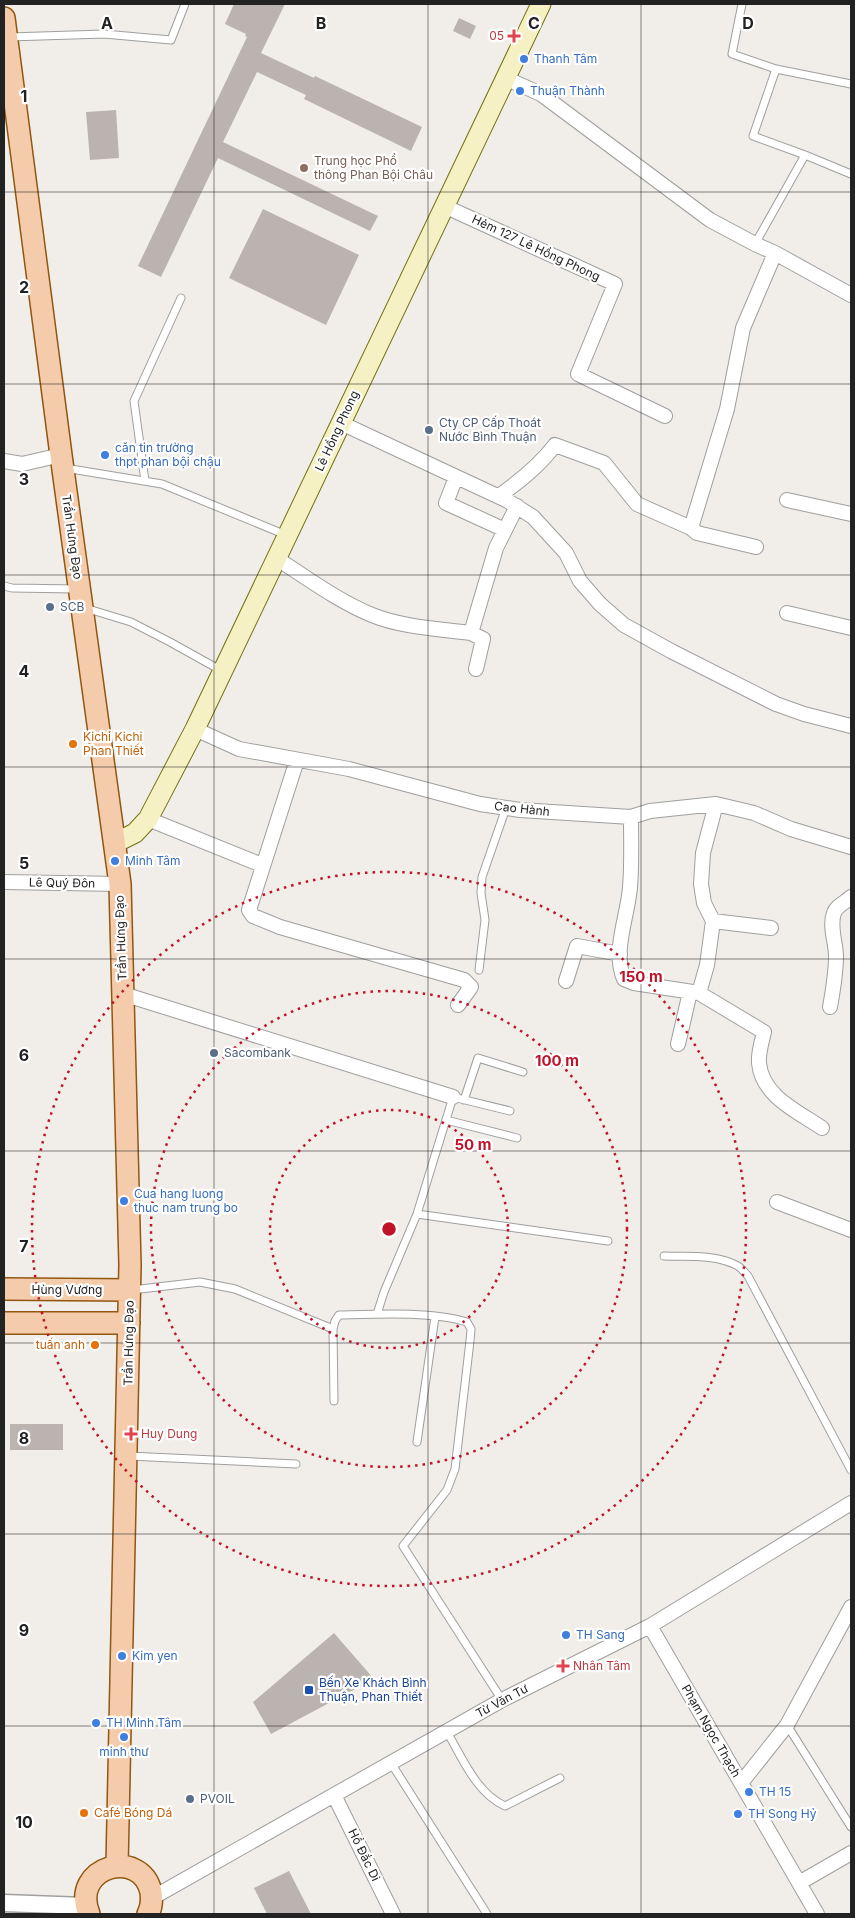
<svg xmlns="http://www.w3.org/2000/svg" width="855" height="1918" viewBox="0 0 855 1918" font-family="Inter,sans-serif">
<style>
.building{fill:#bab3af}
.lines{fill:none;stroke-linecap:round;stroke-linejoin:round}
.service-casing{stroke:#9f9f9f;stroke-width:9}
.minor-casing{stroke:#9f9f9f;stroke-width:16}
.tertiary-casing{stroke:#9f9f9f;stroke-width:19}
.secondary-casing{stroke:#727110;stroke-width:21}
.primary-casing{stroke:#91560f;stroke-width:24}
.service{stroke:#fff;stroke-width:7}
.minor{stroke:#fff;stroke-width:14}
.tertiary{stroke:#fff;stroke-width:16}
.secondary{stroke:#f5f1c4;stroke-width:19}
.primary{stroke:#f4ccac;stroke-width:21}
.grid{fill:none;stroke:#222;stroke-width:1;stroke-opacity:0.55}
.ring{fill:none;stroke:#c01328;stroke-width:2.5;stroke-dasharray:2.5 5}
.health-dot{fill:#e0444e;stroke:#fff;stroke-width:2}
.shop-dot{fill:#3f7fe0;stroke:#fff;stroke-width:2}
.education-dot{fill:#8d6e63;stroke:#fff;stroke-width:2}
.service-dot{fill:#5c6f8a;stroke:#fff;stroke-width:2}
.food-dot{fill:#e8710a;stroke:#fff;stroke-width:2}
.transit-dot{fill:#1a4fb4;stroke:#fff;stroke-width:2}
.labels{text-anchor:middle;stroke-width:4.5;stroke-linejoin:round;paint-order:stroke}
.health-label{font-size:12px;fill:#be3a42;stroke:#fff;text-anchor:start}
.shop-label{font-size:12px;fill:#366cbe;stroke:#fff;text-anchor:start}
.education-label{font-size:12px;fill:#785e54;stroke:#fff;text-anchor:start}
.street-label{font-size:12px;fill:#222;stroke:#fff}
.service-label{font-size:12px;fill:#4e5e75;stroke:#fff;text-anchor:start}
.food-label{font-size:12px;fill:#c56008;stroke:#fff;text-anchor:start}
.transit-label{font-size:12px;fill:#164399;stroke:#fff;text-anchor:start}
.grid-label{font-size:16px;text-anchor:middle;font-weight:bold;fill:#222;stroke:#fff;stroke-width:4.5;stroke-linejoin:round;paint-order:stroke}
.centre{fill:#c01328;stroke:#fff;stroke-width:2.5}
.ring-label{font-size:15px;text-anchor:middle;font-weight:bold;fill:#c01328;stroke:#fff;stroke-width:4.5;stroke-linejoin:round;paint-order:stroke}
</style>
<rect width="100%" height="100%" fill="#f1eeea"/>
<path class="building" d="M234,4h51l-24,49 53,25 1,-2 107,51 -11,24 -107,-52 2,-4 -49,-23 -34,70 155,74 -8,15 -152,-73 -57,119 -23,-11 109,-229 -2,-1 1,-2 -21,-10z
M459,18l17,8 -6,13 -17,-8z
M116,110l3,48 -29,2 -4,-48z
M263,209l96,46 -33,70 -97,-47z
M10,1424h53v26h-53z
M334,1633l40,46 -103,55 -18,-32z
M289,1871l22,43h-44l-13,-26z"/>
<g class="lines">
<g class="service-casing">
<path id="service" d="M742,4l-10,50 44,15 75,15
M9,37l95,-3 67,6 14,-36
M776,69l-23,67 52,19
M755,244l50,-89 46,19
M65,468l97,16 124,51
M145,481l-11,-80 47,-103
M4,586l8,2 64,1
M85,608l46,14 39,20 52,29
M479,970l6,-50 -4,-27 1,-16 24,-69
M464,1100l14,-42 45,14
M446,1120l71,18
M417,1214l191,27
M664,1256c23,1 51,-2 72,9 5,2 8,7 12,11l103,194
M132,1290l68,-8 35,7 98,40
M377,1314l7,-22 33,-78 36,-117 57,14
M334,1401l-1,-72 2,-8 4,-6c37,-1 93,-4 128,7l4,7 -1,12 -15,128 -8,21 -44,56 99,154
M417,1442l18,-125
M129,1456l167,8
M787,1725l64,102
M447,1732c15,25 29,61 58,74l55,-28
M391,1763l96,151"/>
</g>
<g class="minor-casing">
<path id="minor" d="M505,78l36,16 169,126 45,24 20,9 76,42
M444,206l171,78 -37,90 87,42
M341,423l167,78 25,16 33,36 14,28 20,23 24,21 47,26 105,53 28,10 47,12
M4,461l18,3 39,-9
M456,477l-10,26 59,27
M499,496c21,-15 40,-30 56,-51l49,18 33,41 54,24
M787,500l64,14
M756,547l-59,-14 -6,-5 36,-119 16,-81 32,-75
M276,558c31,20 62,43 96,57 29,12 68,14 99,18l25,-85 21,-42
M787,613l64,15
M471,633l12,6 -7,30
M195,729l44,20 110,20 131,35 40,6 111,7 19,-6 66,-7 38,9 37,16 60,18
M297,760l-48,150 4,6 27,11 184,53 7,7 -13,18
M716,804l-13,49 -2,31 3,19 9,18 -6,44 -8,28 65,39c-2,9 -6,21 -5,31 3,33 38,48 63,65
M631,817c0,23 1,47 -1,70 -2,29 -18,64 -6,92l10,4 65,10
M148,819l114,46
M4,882l116,2
M713,921l58,7
M566,981l11,-35 43,8
M123,994l330,103
M830,1007c3,-17 6,-33 6,-51 0,-13 -7,-30 -2,-43 2,-7 12,-11 17,-16
M678,1044l12,-52
M777,1202l74,28
M650,1626l167,288
M741,1783l46,-58 64,-118
M334,1795l59,119
M799,1883l52,-30
M152,1898l350,-198 148,-74 201,-123"/>
</g>
<g class="tertiary-casing">
<path id="tertiary" d="M4,1903l81,3"/>
</g>
<g class="secondary-casing">
<path id="secondary" d="M115,843l20,-10 13,-14 47,-90 346,-725"/>
</g>
<g class="primary-casing">
<path id="primary" d="M4,18l57,437 59,429 10,381 -13,601
M4,1289l126,1
M4,1323h125
M89,1914c-19,-48 52,-67 62,-22 1,8 1,15 -3,22"/>
</g>
<use href="#service" class="service"/>
<use href="#minor" class="minor"/>
<use href="#tertiary" class="tertiary"/>
<use href="#secondary" class="secondary"/>
<use href="#primary" class="primary"/>
</g>
<path class="grid" d="M214,4v1910M428,4v1910M641,4v1910M4,192h847M4,384h847M4,575h847M4,767h847M4,959h847M4,1151h847M4,1343h847M4,1534h847M4,1726h847"/>
<g class="ring">
<circle cx="389" cy="1229" r="119"/>
<circle cx="389" cy="1229" r="238"/>
<circle cx="389" cy="1229" r="357"/>
</g>
<g class="health-dot">
<path d="M511.5 28.5h5v5h5v5h-5v5h-5v-5h-5v-5h5z"/>
<path d="M128.5 1426.5h5v5h5v5h-5v5h-5v-5h-5v-5h5z"/>
<path d="M560.5 1658.5h5v5h5v5h-5v5h-5v-5h-5v-5h5z"/>
</g>
<g class="shop-dot">
<circle cx="524" cy="59" r="5"/>
<circle cx="520" cy="91" r="5"/>
<circle cx="105" cy="455" r="5"/>
<circle cx="115" cy="861" r="5"/>
<circle cx="124" cy="1201" r="5"/>
<circle cx="566" cy="1635" r="5"/>
<circle cx="122" cy="1656" r="5"/>
<circle cx="96" cy="1723" r="5"/>
<circle cx="124" cy="1737" r="5"/>
<circle cx="749" cy="1792" r="5"/>
<circle cx="738" cy="1814" r="5"/>
</g>
<circle class="education-dot" cx="304" cy="168" r="5"/>
<g class="service-dot">
<circle cx="429" cy="430" r="5"/>
<circle cx="50" cy="607" r="5"/>
<circle cx="214" cy="1053" r="5"/>
<circle cx="190" cy="1799" r="5"/>
</g>
<g class="food-dot">
<circle cx="73" cy="744" r="5"/>
<circle cx="95" cy="1345" r="5"/>
<circle cx="84" cy="1813" r="5"/>
</g>
<rect class="transit-dot" x="304" y="1685" width="10" height="10" rx="2.5"/>
<g class="labels">
<g class="health-label">
<text x="504" y="40" text-anchor="end">05</text>
<text x="141" y="1438">Huy Dung</text>
<text x="573" y="1670">Nhân Tâm</text>
</g>
<g class="shop-label">
<text x="534" y="63">Thanh Tâm</text>
<text x="530" y="95">Thuận Thành</text>
<text x="115" y="452">căn tin trường<tspan x="115" dy="14">thpt phan bội chậu</tspan></text>
<text x="125" y="865">Minh Tâm</text>
<text x="134" y="1198">Cua hang luong<tspan x="134" dy="14">thuc nam trung bo</tspan></text>
<text x="576" y="1639">TH Sang</text>
<text x="132" y="1660">Kim yen</text>
<text x="106" y="1727">TH Minh Tâm</text>
<text x="124" y="1756" text-anchor="middle">minh thư</text>
<text x="759" y="1796">TH 15</text>
<text x="748" y="1818">TH Song Hỷ</text>
</g>
<g class="education-label">
<text x="314" y="165">Trung học Phổ<tspan x="314" dy="14">thông Phan Bội Châu</tspan></text>
</g>
<g class="street-label">
<text transform="translate(536 248) rotate(25)" y="4">Hẻm 127 Lê Hồng Phong</text>
<text transform="translate(337 431) rotate(-65)" y="4">Lê Hồng Phong</text>
<text transform="translate(72 537) rotate(82)" y="4">Trần Hưng Đạo</text>
<text transform="translate(522 809) rotate(6)" y="4">Cao Hành</text>
<text transform="translate(62 883) rotate(1)" y="4">Lê Quý Đôn</text>
<text transform="translate(121 938) rotate(-92)" y="4">Trần Hưng Đạo</text>
<text x="67" y="1294">Hùng Vương</text>
<text transform="translate(129 1343) rotate(-89)" y="4">Trần Hưng Đạo</text>
<text transform="translate(502 1701) rotate(-28)" y="4">Từ Văn Tư</text>
<text transform="translate(711 1731) rotate(60)" y="4">Phạm Ngọc Thạch</text>
<text transform="translate(364 1855) rotate(64)" y="4">Hồ Đắc Di</text>
</g>
<g class="service-label">
<text x="439" y="427">Cty CP Cấp Thoát<tspan x="439" dy="14">Nước Bình Thuận</tspan></text>
<text x="60" y="611">SCB</text>
<text x="224" y="1057">Sacombank</text>
<text x="200" y="1803">PVOIL</text>
</g>
<g class="food-label">
<text x="83" y="741">Kichi Kichi<tspan x="83" dy="14">Phan Thiết</tspan></text>
<text x="85" y="1349" text-anchor="end">tuấn anh</text>
<text x="94" y="1817">Café Bóng Dá</text>
</g>
<g class="transit-label">
<text x="319" y="1687">Bến Xe Khách Bình<tspan x="319" dy="14">Thuận, Phan Thiết</tspan></text>
</g>
</g>
<g class="grid-label">
<text x="107" y="29">A</text>
<text x="321" y="29">B</text>
<text x="534" y="29">C</text>
<text x="748" y="29">D</text>
<text x="24" y="102">1</text>
<text x="24" y="293">2</text>
<text x="24" y="485">3</text>
<text x="24" y="677">4</text>
<text x="24" y="869">5</text>
<text x="24" y="1061">6</text>
<text x="24" y="1252">7</text>
<text x="24" y="1444">8</text>
<text x="24" y="1636">9</text>
<text x="24" y="1828">10</text>
</g>
<circle cx="389" cy="1229" r="8" class="centre"/>
<g class="ring-label">
<text x="641" y="982">150 m</text>
<text x="557" y="1066">100 m</text>
<text x="473" y="1150">50 m</text>
</g>
<rect width="855" height="1918" fill="none" stroke="#222222" stroke-width="10"/>
</svg>
